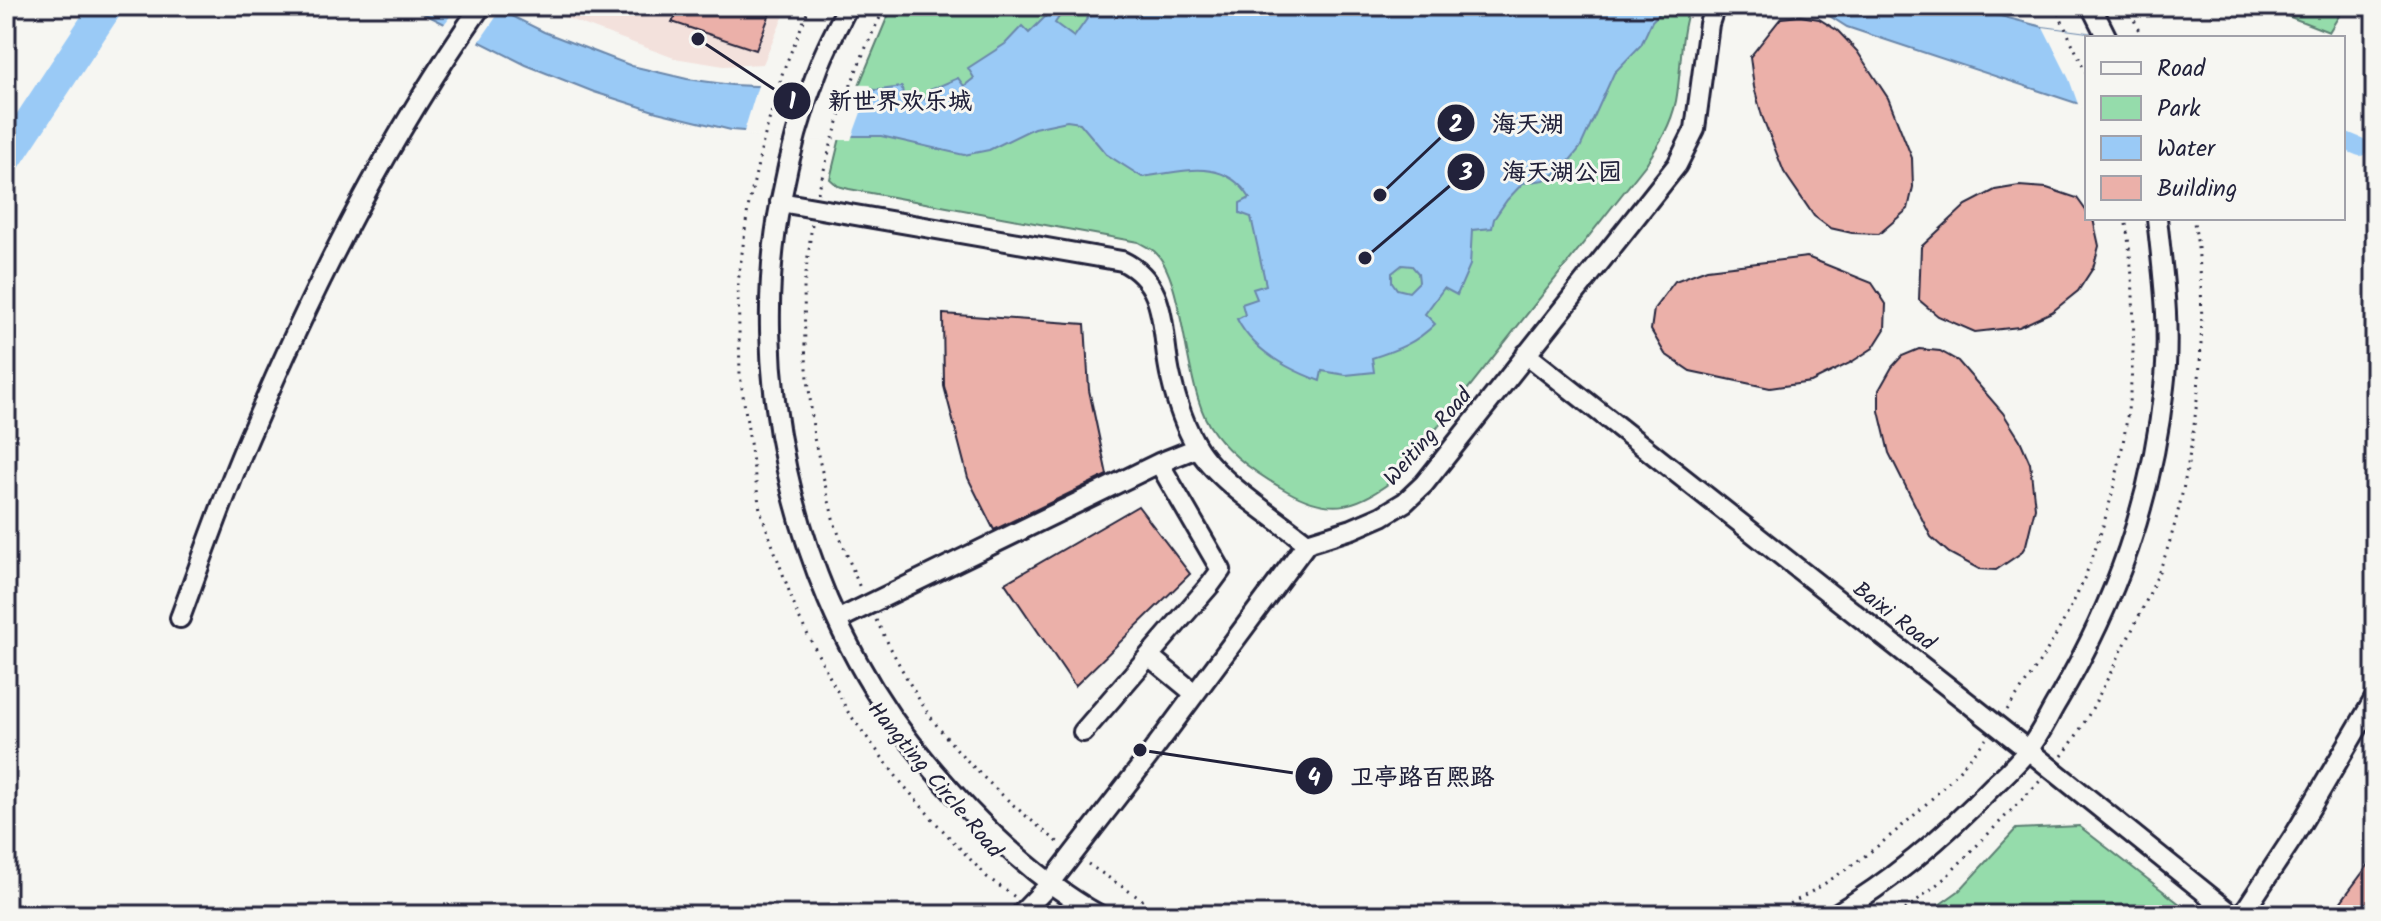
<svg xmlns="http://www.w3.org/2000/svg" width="2381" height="921" viewBox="0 0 2381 921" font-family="Kalam,'LXGW WenKai TC',sans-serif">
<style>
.built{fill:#f3e1dc}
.green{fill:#95dcab;stroke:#5c7f73;stroke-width:2}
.water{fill:#9acaf6;stroke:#6a87ab;stroke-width:2;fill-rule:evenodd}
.pier{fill:#f6f6f2}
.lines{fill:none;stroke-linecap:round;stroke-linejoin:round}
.stream{stroke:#6a87ab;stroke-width:5}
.canal{stroke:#9acaf6;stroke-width:18}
.river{stroke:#9acaf6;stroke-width:32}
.building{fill:#ebb0a9;stroke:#22223b;stroke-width:2}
.minor-casing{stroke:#22223b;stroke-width:24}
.path{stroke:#22223b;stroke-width:3;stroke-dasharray:2 6;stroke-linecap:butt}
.minor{stroke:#f6f6f2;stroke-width:18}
.labels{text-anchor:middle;stroke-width:6;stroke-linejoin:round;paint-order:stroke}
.street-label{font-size:22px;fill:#22223b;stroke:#f6f6f2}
.leader{fill:none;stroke:#22223b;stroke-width:3}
.callout-dot{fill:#22223b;stroke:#f6f6f2;stroke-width:3}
.mark-label{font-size:24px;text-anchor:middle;font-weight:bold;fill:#fff}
.callout-label{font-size:24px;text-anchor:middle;font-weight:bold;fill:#22223b;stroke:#f6f6f2;stroke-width:6;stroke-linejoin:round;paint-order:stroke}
</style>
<rect width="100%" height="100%" fill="#f6f6f2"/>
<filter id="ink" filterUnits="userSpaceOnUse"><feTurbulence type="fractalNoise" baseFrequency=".0125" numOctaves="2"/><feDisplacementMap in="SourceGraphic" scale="16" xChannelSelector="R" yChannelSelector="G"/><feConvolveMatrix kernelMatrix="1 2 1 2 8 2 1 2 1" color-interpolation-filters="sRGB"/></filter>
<g filter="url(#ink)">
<path class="built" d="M534,6h254l-25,58 -39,2 -50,-8z"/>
<path class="green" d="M892,6h798c-11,31 -8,63 -14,95 -5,24 -17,43 -30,63l-247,312c-41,31 -66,41 -112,15 -29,-16 -60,-37 -78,-66 -26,-44 -24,-147 -55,-174 -4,-3 -11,-6 -16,-9l-289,-53 -11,-3 -8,-7 14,-58z
M2262,6h83l-16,26z
M2079,826l115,89h-269l35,-25 56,-61z"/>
<path class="water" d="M409,6h83l52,26 88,34 55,13 45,6 71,3 77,2 22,-3 2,18 27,-8 -1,-7 28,-12 6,8 10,-8 -6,-10 37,-24 17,-18 7,7 22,-22 8,6 -4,6 19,14 15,-21 -14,-10h592l-15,15 -11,24 -27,28 -34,75 -17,21 -19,11 -21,3 -16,17 -13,19 -2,9 -20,2 -2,35 -13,30 -13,-7 -19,26 10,10c-19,19 -38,26 -63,34l2,14 -28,3 -24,-4 -2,10c-33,-12 -67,-30 -83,-62l8,-4 -3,-11 15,-5 -4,-10 13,-4 -15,-68 -11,-4v-10l10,-5c-26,-42 -68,-26 -108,-21l-36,-23 -26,-31 -13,-2 -33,7 -45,22 -25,5 -83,-19h-74l-76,-6 -74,-18 -63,-20 -68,-27zM1402,265l10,1 6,7 1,9 -10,10 -12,-3 -5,-7v-9z
M1814,6h148l81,21 81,11h-37v66l-11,-1 -229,-76z"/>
<path class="pier" d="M458,6h43l2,1 -26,38 -35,-18z
M2043,27l81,11h-37v70l-8,-1 -10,-28z
M759,82l44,2 68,1 -20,55h-44l-64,-5z"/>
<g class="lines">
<path class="stream" d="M2360,147l15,9"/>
<path class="canal" d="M2343,140l17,7"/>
<path class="river" d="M6,159l101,-153"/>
</g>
<path class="building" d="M682,6h91l-17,44 -84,-28z
M1800,16l19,3 19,12 19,20 31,47 24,60 1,29 -5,22 -29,25 -27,-1 -22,-5 -16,-12 -30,-44 -22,-56 -8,-29 -4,-30 31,-39z
M2019,186l28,2 30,10 10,14v6l6,1 6,27 -6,22 -15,23 -26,21 -33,15 -44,5 -37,-16 -19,-16 2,-53 45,-42 29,-15z
M1807,257l65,26 14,21 -1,25 -12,19 -23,15 -39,19 -41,6 -80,-17 -25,-17 -14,-24 3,-21 21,-28 32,-12z
M943,314l142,10 4,66 18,85 -113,55 -26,-52 -24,-92z
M1919,349l21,2 18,10 45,52 17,27 10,23 5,45 -9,37 -5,8 -25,17 -17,-1 -30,-16 -18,-16 -42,-84 -10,-42v-21l13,-23 10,-11z
M1138,506l52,68 -115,112 -70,-103z
M2375,856v59h-44z"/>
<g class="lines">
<g class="minor-casing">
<path id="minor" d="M848,6c-11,22 -23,43 -31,66 -16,41 -28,85 -36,128 -34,170 12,374 110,516 23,33 49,63 77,93 40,42 81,78 131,106
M2091,6l16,32
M780,202l342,59c48,23 38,72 49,117 5,22 14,49 26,69 21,35 78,70 110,96
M1526,354l502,396 205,165
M180,618c24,-64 46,-130 74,-192 63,-147 135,-289 227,-420
M837,620l322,-157 38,-15
M1149,656l45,37
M1083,732l127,-147 11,-15 -62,-107
M1020,915l29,-30 99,-128 159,-214 45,-14 30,-13 23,-14 19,-18 253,-319 18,-36 14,-105 6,-18
M1834,915c59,-35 112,-80 159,-129 12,-11 24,-22 34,-35 13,-15 21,-35 31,-51 58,-99 94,-199 106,-313 7,-56 -1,-113 -7,-169
M2242,915l52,-79 81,-138"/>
</g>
<path class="path" d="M810,6l-27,65 -20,71 -15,66 -10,75 2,92 20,135 38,106 50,96 51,68 36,42 52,55 28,20
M2055,6l32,69
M2128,6l14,32
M818,193c16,-64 37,-129 68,-187
M812,224l-8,63 1,61 9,90 20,84 26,66
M876,620c19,36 37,74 62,107 35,44 77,81 121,116
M2007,710c33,-46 64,-95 84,-149 40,-108 53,-229 34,-343
M2062,756c21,-27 36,-59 52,-90 18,-36 37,-72 51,-110 31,-89 48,-246 28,-338
M1088,864l77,51
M1769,915c84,-42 158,-103 217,-176
M1899,915l47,-38 95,-97"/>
<use href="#minor" class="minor"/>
</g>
</g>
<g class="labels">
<g class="street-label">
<text transform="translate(1427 436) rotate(-49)" y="8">Weiting Road</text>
<text transform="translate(1895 615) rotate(38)" y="8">Baixi Road</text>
<text transform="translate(936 779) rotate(50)" y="8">Hangting Circle Road</text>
</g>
</g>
<path class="leader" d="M698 39L792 101M1380 195L1456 123M1365 258L1466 172M1140 750L1314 776"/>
<g class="callout-dot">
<circle cx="698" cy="39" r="8"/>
<circle cx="1380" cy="195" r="8"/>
<circle cx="1365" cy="258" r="8"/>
<circle cx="1140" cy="750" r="8"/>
<circle cx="792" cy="101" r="20"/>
<circle cx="1456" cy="123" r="20"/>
<circle cx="1466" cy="172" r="20"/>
<circle cx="1314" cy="776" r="20"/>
</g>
<g class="mark-label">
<text x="792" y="109">1</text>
<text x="1456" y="132">2</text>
<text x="1466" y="180">3</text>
<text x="1314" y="785">4</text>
</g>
<g class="callout-label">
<text x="900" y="109">新世界欢乐城</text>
<text x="1528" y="132">海天湖</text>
<text x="1562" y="180">海天湖公园</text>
<text x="1422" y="785">卫亭路百熙路</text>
</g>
<rect width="2381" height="921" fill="none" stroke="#f6f6f2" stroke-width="32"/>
<rect x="16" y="16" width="2349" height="889" fill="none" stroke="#22223b" stroke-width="3" filter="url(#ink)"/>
<rect x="2085" y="36" width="260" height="184" fill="#f6f6f2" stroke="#a1a1a9" stroke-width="2"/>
<rect x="2101" y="62" width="40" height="12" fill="#f6f6f2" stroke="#a1a1a9" stroke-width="2"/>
<text x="2157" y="76" font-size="24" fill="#22223b">Road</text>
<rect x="2101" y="96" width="40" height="24" fill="#95dcab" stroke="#a1a1a9" stroke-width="2"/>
<text x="2157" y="116" font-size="24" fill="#22223b">Park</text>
<rect x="2101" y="136" width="40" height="24" fill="#9acaf6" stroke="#a1a1a9" stroke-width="2"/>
<text x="2157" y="156" font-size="24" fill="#22223b">Water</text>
<rect x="2101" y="176" width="40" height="24" fill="#ebb0a9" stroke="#a1a1a9" stroke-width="2"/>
<text x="2157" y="196" font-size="24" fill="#22223b">Building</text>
</svg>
